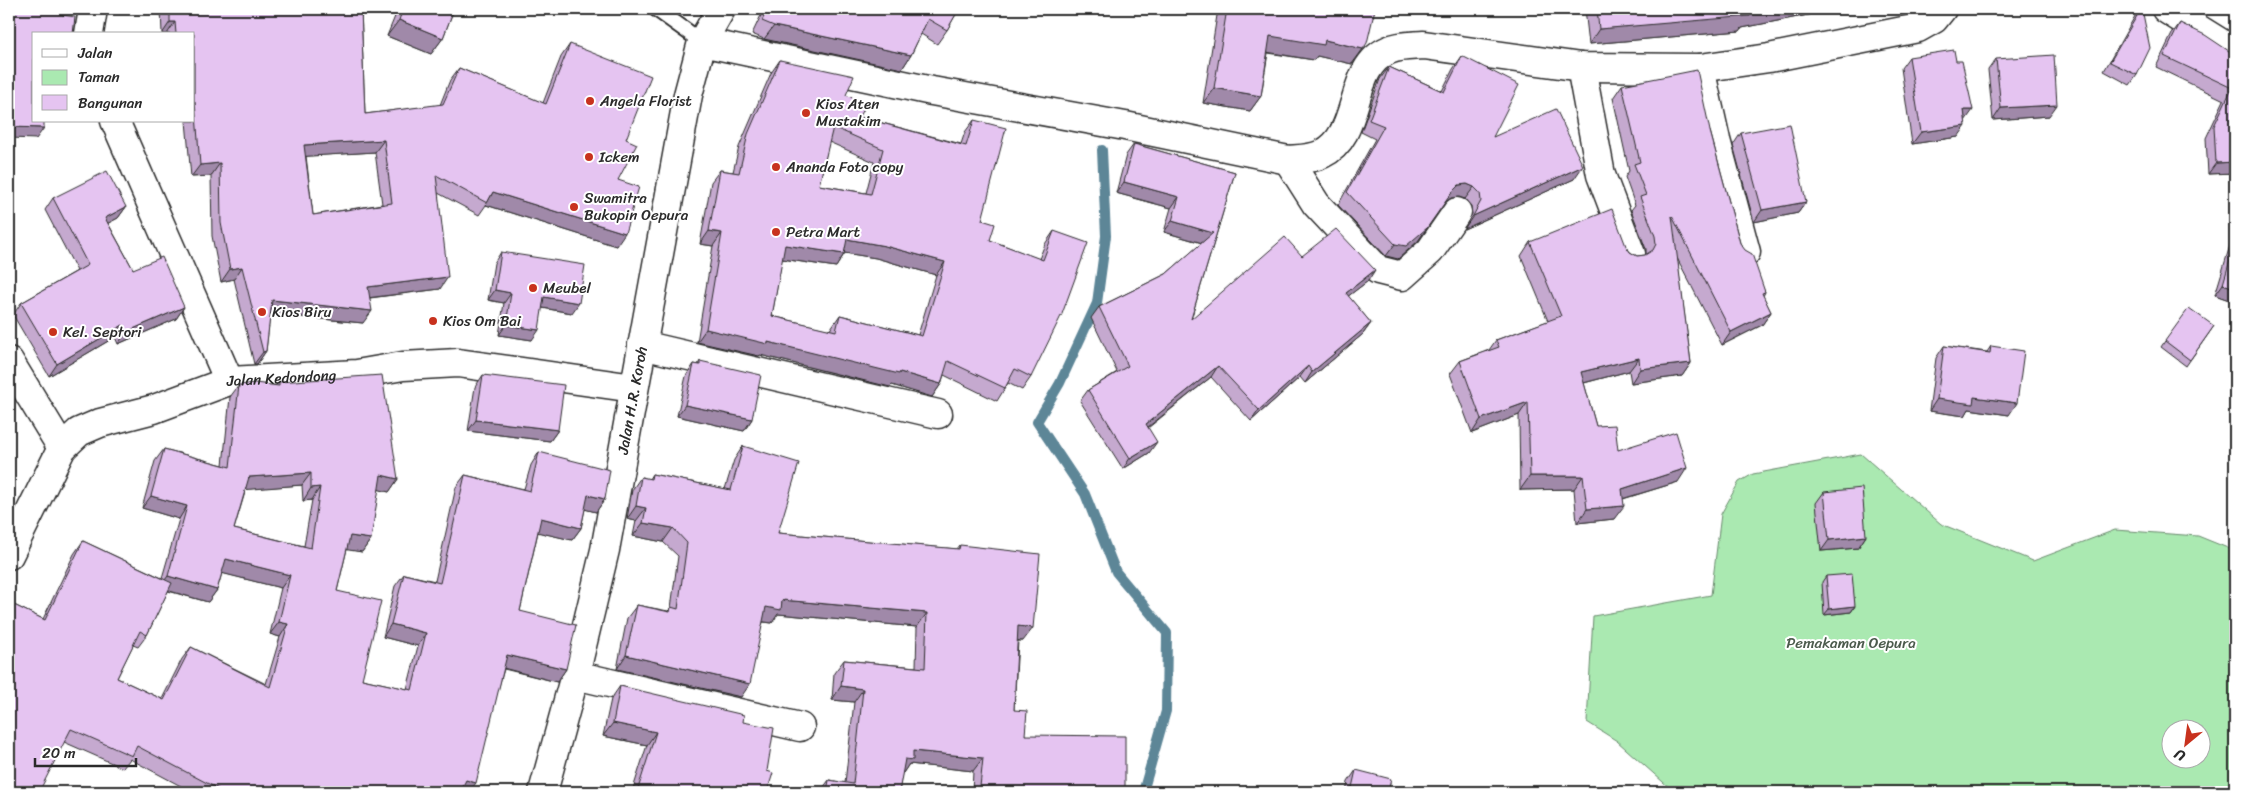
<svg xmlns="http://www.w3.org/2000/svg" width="2244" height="801" viewBox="0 0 2244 801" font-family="Sriracha,sans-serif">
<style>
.green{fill:#aae9b1;stroke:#6a8a6e;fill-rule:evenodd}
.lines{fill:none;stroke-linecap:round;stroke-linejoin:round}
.stream{stroke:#5d8697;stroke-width:10}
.lane-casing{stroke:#2b2b2b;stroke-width:18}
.street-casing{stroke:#2b2b2b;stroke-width:31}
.secondary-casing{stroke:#2b2b2b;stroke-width:31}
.lane{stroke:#fff;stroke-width:14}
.street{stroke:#fff;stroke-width:28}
.secondary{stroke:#fff;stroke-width:28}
.wall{fill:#c5a9cf;stroke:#2b2b2b;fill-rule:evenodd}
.shaded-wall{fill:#a089a9;stroke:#2b2b2b}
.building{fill:#e5c4f1;stroke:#2b2b2b;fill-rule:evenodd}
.poi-dot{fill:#c8321e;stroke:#fff;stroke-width:2}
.labels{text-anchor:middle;stroke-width:4;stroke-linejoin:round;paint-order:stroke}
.poi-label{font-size:15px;fill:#2b2b2b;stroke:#fff;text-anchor:start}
.street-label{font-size:15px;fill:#2b2b2b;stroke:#fff}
.park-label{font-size:15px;fill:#4b5a4c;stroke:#fff}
</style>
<rect width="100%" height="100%" fill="#fff"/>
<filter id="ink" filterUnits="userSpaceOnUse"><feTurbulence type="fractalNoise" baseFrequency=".02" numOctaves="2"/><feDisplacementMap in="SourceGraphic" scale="10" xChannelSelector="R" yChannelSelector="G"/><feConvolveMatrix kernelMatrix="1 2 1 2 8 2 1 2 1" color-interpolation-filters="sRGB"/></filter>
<g filter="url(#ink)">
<path class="green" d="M1861,454l80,70 92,37 82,-31 83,6 37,15v135l-2,4 2,13v89h-555l-8,-2 -55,-49 -30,-19 6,-106 118,-21 10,-81 18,-32 14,-8zM2172,728h30v30h-30z"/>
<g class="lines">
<path class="stream" d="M1102,150l4,86 -9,67 -37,80 -23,39 48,72 31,78 51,61 -1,78 -23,81"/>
<g class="lane-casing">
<path id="lane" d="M656,9l46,33"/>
</g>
<g class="street-casing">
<g id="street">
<path d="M2166,9l69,43"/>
<path d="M89,34l4,-25"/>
<path d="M702,42l230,49 193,35 163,34c11,-1 24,-1 34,-6 41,-19 25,-87 67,-104 11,-5 23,-4 35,-5l157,22 119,1 69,-10 149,-30 16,-9 8,-10"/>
<path d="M1581,67l20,108 30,79"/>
<path d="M1700,68l16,72 30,112"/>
<path d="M115,121l114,260"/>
<path d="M1288,160l28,44 62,66 24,6 28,-25 27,-39"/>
<path d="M642,345l296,69"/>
<path d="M9,361l53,87"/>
<path id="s1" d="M9,555l53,-107 17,-16 21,-9 54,-14 75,-28 128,-7 46,-8 55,-3 176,25"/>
<path d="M575,675l225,52"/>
</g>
</g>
<g class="secondary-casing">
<g id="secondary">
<path id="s2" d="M543,792l32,-117 30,-125 83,-455 14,-53 19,-33"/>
</g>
</g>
<use href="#lane" class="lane"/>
<use href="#street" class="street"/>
<use href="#secondary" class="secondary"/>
</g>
<path class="wall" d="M161,9h200l4,105 75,-9 10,-25 9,-12 84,35 18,-46 9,-13 56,95 -8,41 -2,66 -130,-41 -7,10 -41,-22 2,96 -70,9 -7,25 -93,-9 -4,37 -9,13h-3l-20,-85 -13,3 -9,-46 -1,-60 -20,1 -5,-56h8v-87h-32zM375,152l7,52 -69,11 -7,-59z
M398,9h56l-11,29 -12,16 -44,-18z
M764,9h195l-12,21 -10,14 -16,-10 -10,21 -9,14 -138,-30 -12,-5z
M1218,9h157l-23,55 -35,-8 -3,4 -46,-7 -7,43 -11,15 -47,-8z
M1585,9h245l-2,2 -86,17 -2,3 -151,13z
M2141,9l-4,66 -7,10 -26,-14 31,-55z
M2180,23l55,32v118l-27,1 -2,-36 18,-38 -68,-33 16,-33z
M1462,56l31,81 81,42 -110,50 8,-15 -1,-8 -6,-7 -6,-2 -8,1 -7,5 -26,38 -20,18 -12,-3 -48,-51 37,-66 -14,-7 19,-53 9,-12 53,24 11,-22z
M1909,57l49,80 -46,7 -11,-76z
M1996,59l53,57 -56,4 -5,-50z
M780,60l66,35 14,22 101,27 4,-12 9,-12 8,100 8,20 49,19 6,-15 9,-13 -23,146 -9,13 -14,-7 -3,5 -8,13 -53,-26 -3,9 -9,13 -40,-12 -2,2 -130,-32 -1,1 -62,-14 16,-96 -13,-2 11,-62 9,-12 13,2 6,-25 32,-74zM829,142l45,20 -8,31 -47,-8zM845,253l31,5 60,17 -18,60 -78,-20 -9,13 -1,2 -58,-14 10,-57 54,8z
M1622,85l88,46 30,112 25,49 -2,4 8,16 -9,13 -40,20 -45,-87 14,105 -9,13 -51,7 -2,-12 -45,12 12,43 22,24 60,32 -55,17 -9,20 -37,4 -3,-34 -54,1 -1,-75 -47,18 -22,-59 10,-13 29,-11 7,-10 52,-19 -27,-65 9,-14 96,4 4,6 7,4 9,-1v-6l-15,-39 4,-5 -10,-28 4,-6 -16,-73z
M1741,133l65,69 -8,11 -44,9 -21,-77z
M1134,144l101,28 -44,147 111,-63 66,25 -20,15 23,27 -8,11 -58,49 -5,-6 -49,44 -40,-44 -63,51 1,25 -26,16 -43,-68 8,-11 29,-18 -26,-54 8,-11 67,-33 36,-31 -38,-11 7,-24 -55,-15 10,-38z
M53,198l73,9 -8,11 -10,5 25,46 51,38 -8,12 -58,25 -3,-7 -66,39 -36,-61 8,-12 56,-32 -32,-61z
M2235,229v73l-20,-7z
M501,252l71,61 -30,-5 -10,32 -33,-5 5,-32 -16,-3 6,-37z
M2214,326l-28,40 -25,-19 4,-6z
M1944,346l43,6 4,-6 18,69 -40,-6 -4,7 -36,-5 7,-53z
M700,361l52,58 -8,12 -67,-15 9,-40 8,-12 4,1z
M483,375l75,55 -8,11 -82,-10 7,-44z
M279,382l119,97 -9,13 -11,-3 -7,50 -9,13 -15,-3 -10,42 25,88 45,10 11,-43 -35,-9 12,-51 9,-12 31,7 21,-94 9,-12 59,14 7,-24 8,-13 66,47 -9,13 -11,-3 -4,19 -9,12 -34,-8 -18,79 46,58 -9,13 -53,-13 -35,123h-277l-62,-33 -7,9 -59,-26 -55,50v-179l5,-8 29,14 31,-65 9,-13 79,37 17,-59 -37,-11 13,-47 9,-12 59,16 7,-68 9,-12h37zM302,485l1,16 9,-1 -8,46 -70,-17 12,-40zM222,573l59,15 -11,46 10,3 -14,47 -75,-37 -9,12 -20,40 -45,-21 16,-33 5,2 9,-12 21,-44 40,11 9,-12z
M743,446l35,87 179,16 3,-4 63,96h-5l-4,69 11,25 100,57h-153l1,-21 -64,-7 -6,9h-1l-3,19h-79l9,-12 16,3 9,-81 -22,-2 2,-27 10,-13 72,7 1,-40 -139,-13 -6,9 -9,-1 -22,75 -124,-28 10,-51 10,-13 31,6 3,-3 7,-52 -15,-14 -30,-6 3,-15 -9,-2 5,-29 9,-13 8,2 3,-5 73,15 9,-29z
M1824,492l42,44 -8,12 -37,3 -5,-48z
M1826,576l29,30 -4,6 -27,3 -2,-33z
M620,686l123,36 24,49v21h-135l15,-47 -44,-9 8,-37z
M1356,770l32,22h-42l2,-10z"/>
<path class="shaded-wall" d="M1773,9h57l-2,2 -86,17 -2,3 -151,13 10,-15 150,-16z
M399,20l44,18 -12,16 -44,-18z
M170,22h5l-8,12h-5z
M774,26l137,29 -9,14 -138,-30z
M1270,36l55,4 38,9 -11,15 -35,-8 -3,4 -54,-9z
M1214,88l47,8 -11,15 -47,-8z
M2057,105l-8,11 -56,4 8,-12z
M1964,110h9l-8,11z
M1966,126l-8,11 -46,7 9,-12z
M9,127l35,1 -8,11 -27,-1z
M384,140l-9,12 -79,5 8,-12z
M2235,162v11l-27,1 8,-11z
M220,163l-9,13 -20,1 9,-12z
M1583,166l-9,13 -110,50 9,-13z
M1124,182l55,15 -8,11 -55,-15z
M1467,184l7,3 -9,12 -6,-2 -8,1 -7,5 9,-12 6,-6z
M493,192l132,41 -9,13 -130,-41z
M1806,202l-8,11 -44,9 8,-12z
M126,207l-8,11 -21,11 8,-11z
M1172,221l41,12 -7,11 -42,-12z
M1427,228l-9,13 -20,18 -12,-3 9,-12z
M709,231l13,2 -9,13 -13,-2z
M847,239l38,7 60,16 -9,13 -60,-17 -38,-6z
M785,245l59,9 -8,13 -60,-9z
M242,267l-8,12 -13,3 9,-13z
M1375,270l-7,11 -30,23 8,-11z
M448,277l-8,12 -81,10 9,-12z
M2223,284l12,4v14l-20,-7z
M495,290l16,3 -7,10 -16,-3z
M544,297l35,6 -7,10 -35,-6z
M272,300l100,11 -9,12 -100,-10z
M184,307l-8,12 -58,25 8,-12z
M1771,312l-9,13 -40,20 9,-13z
M1371,323l-8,11 -58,49 7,-11z
M123,325l-8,12 -66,39 8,-12z
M506,325l33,5 -7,10 -33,-5z
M706,329l62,13 132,30 41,12 -9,13 -40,-12 -2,2 -130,-32 -1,1 -62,-14z
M266,351l-9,13h-3l9,-12z
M1639,358l-10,13 -57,15 9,-14z
M1691,363l-9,13 -51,7 9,-14z
M1218,366l-7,11 -73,58 8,-11z
M1308,366l-8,11 -49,44 8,-11z
M1974,397l43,6 -8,12 -40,-6 -4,7 -36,-5 8,-12z
M1528,402l-9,13 -47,18 9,-14z
M685,405l67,14 -8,12 -67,-15z
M476,420l82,10 -8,11 -82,-10z
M1157,442l-8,11 -26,16 7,-11z
M1687,468l-9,14 -66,20 10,-13z
M311,473l-9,12 -61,5 8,-13z
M381,475l17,4 -9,13 -17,-4z
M1530,476h53l-9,13 -54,1z
M320,487l-8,13 -9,1 8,-13z
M588,495l17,4 -9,13 -16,-4z
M151,496l36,10 -8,13 -37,-11z
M636,506l10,2 -10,13 -9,-2z
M1624,506l-10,13 -37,4 10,-14z
M541,518l40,10 -9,12 -40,-9z
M643,523l30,5 -10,14 -30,-6z
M350,536l21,3 -9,13 -20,-3z
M1866,536l-8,12 -37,3 8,-11z
M226,559l64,16 -9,13 -64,-16z
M168,576l49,14 -9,12 -49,-14z
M782,600l145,13 -10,14 -139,-13 -6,9 -15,-2 9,-14z
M1855,606l-4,6 -27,3 5,-6z
M279,622l9,2 -8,13 -10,-3z
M391,624l35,9 -8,13 -35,-9z
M1018,626l15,2 -10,13 -14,-1z
M507,655l59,14 -9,13 -58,-15z
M626,655l124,29 -9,13 -124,-28z
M841,686l22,3 -9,13 -22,-2z
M613,723l43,9 -9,13 -44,-9z
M913,751l70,7 -10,13 -64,-7 -6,9 -7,-1 9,-13z
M466,780l10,3 -7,9h-11z
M980,787l47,5h-50z"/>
<path class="building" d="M9,9h55l-1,6 12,2 -2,17h-39v87h10v7l-35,-1z
M170,9h191l4,105 78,-10 16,-36 87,36 24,-60 81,32 -25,63 11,5 -19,36 21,7 -14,46 -132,-41 -6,11 -51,-28 12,102 -80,10 4,24 -100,-11 -6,51 -3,1 -21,-85 -12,2 -9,-46 -1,-60 -20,2 -5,-63h-1v-68h-18l-1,-12h-5zM384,140l8,63 -79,12 -9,-70z
M403,9h51l-11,29 -44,-18z
M767,9h192l-12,21 -19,-11 -17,36 -137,-29 -12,-5z
M1227,9h148l-8,34 -4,6 -38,-9 -1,5 -54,-9 -9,60 -47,-8z
M1597,9h176l-24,4 1,3 -151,13z
M2141,9h1l8,39 -13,27 -27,-13z
M2180,23l25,12 30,20v107l-19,1 -2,-37 18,-38 -68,-32z
M1954,50l2,11h6l11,49h-9l2,16 -45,6 -12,-75z
M2054,55l3,50 -56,3 -5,-49z
M1462,56l57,29 -26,52 63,-28 27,57 -110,50 8,-15 -1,-8 -6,-6 -7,-3 -8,1 -6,6 -26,37 -21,18 -11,-2 -48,-52 37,-66 -15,-6 20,-53 55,25z
M780,60l74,16 -8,19 20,9 -6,13 106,29 8,-26 32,8 -24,92 13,4 -5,16 53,20 11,-29 34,12 -26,71 -31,63 -16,-8 -10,19 -57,-27 -7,23 -41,-12 -1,2 -131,-32v2l-62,-15 16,-96 -13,-2 11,-61 19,3 9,-39zM833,127l50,22 -12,45 -52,-9zM847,239l38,7 60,16 -23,74 -82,-21 -4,16 -64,-15 13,-71 59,9z
M1697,70l13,61 30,112 5,7 7,4 13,38 -3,1 9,19 -40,20 -59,-116 19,147 -51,6 -1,-11 -58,14 15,54 19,-1 3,25 58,-18 11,36 -65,21 2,17 -37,3 -4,-33h-53l-2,-74 -47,17 -21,-58 39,-14 -3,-7 65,-24 -31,-74 82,-33 14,37 4,6 7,4 8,-1 8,-5 3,-6 -1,-8 -15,-39 6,-2 -12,-31 6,-2 -18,-77z
M1790,124l16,78 -44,8 -21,-77z
M1134,144l101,28 -44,147 94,-82 17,19 34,-27 39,41 -29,23 25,30 -59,49 -4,-6 -49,44 -41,-44 -72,58 11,18 -27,16 -42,-68 40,-24 -29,-59 67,-33 47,-41 -41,-12 7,-24 -55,-15z
M107,171l19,36 -21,11 28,51 29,-12 22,50 -58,25 -3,-7 -66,39 -36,-61 67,-38 -35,-67z
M2235,243v45l-12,-4z
M501,252l84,13 -6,38 -35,-6 -5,33 -33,-5 5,-32 -16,-3z
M2189,308l25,18 -24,34 -25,-19z
M1944,346l46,7 1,-7 33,5 -7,52 -43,-6 -1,7 -36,-5z
M700,361l61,14 -9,44 -67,-14 9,-41 6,1z
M382,375l16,104 -17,-4 -10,64 -21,-3 -13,55 44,10 -19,78 50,11 14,-57 -35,-9 13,-50 36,9 25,-108 65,16 9,-39 71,18 -5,29 -17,-4 -7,33 -40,-10 -21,93 56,14 -10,44 -59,-14 -31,128 -10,-3 -6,12h-236l-87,-46 -5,10 -61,-27 -32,63h-30v-175l5,-12 31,15 38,-79 89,42 -25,52 -7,-4 -23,47 47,22 27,-53 79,40 18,-63 -9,-2 11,-47 -64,-16 -9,31 -49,-14 19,-70 -36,-10 13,-47 66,18 9,-82 16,-2 24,3v-4zM311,473v15l9,-1 -9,61 -77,-19 15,-52z
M483,375l81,10 -6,45 -82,-10z
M743,446l56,17 -21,70 181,16 1,-4 80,9 -7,74 -15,-2 -4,84 13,1 -2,24 100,1v56h-98l-47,-5 3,-29 -70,-7v9l-8,-1 -6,33h-72l2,-12 24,4 10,-95 -22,-3 3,-26 81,8 2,-55 -145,-13 -1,10 -15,-3 -16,77 -124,-29 11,-50 33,7 1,-5 7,2 9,-66 -14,-15 -30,-5 3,-15 -10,-2 5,-29 10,2 1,-5 79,16z
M1862,488l4,48 -37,4 -5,-48z
M1852,574l3,32 -26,3 -3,-33z
M620,686l124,29 -1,7 31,6 -7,43 6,2 -6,19h-130l19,-60 -43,-9z
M1356,770l35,9 -3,13h-37z"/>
</g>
<g class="poi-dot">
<circle cx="590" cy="101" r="5"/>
<circle cx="806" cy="113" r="5"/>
<circle cx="589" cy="157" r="5"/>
<circle cx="776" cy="167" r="5"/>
<circle cx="574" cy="207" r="5"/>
<circle cx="776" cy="232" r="5"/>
<circle cx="533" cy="288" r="5"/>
<circle cx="262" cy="312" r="5"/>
<circle cx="433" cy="321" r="5"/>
<circle cx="53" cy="332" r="5"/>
</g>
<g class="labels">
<g class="poi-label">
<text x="600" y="106">Angela Florist</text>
<text x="816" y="109">Kios Aten<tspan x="816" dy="17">Mustakim</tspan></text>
<text x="599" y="162">Ickem</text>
<text x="786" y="172">Ananda Foto copy</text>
<text x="584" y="203">Swamitra<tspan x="584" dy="17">Bukopin Oepura</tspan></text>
<text x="786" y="237">Petra Mart</text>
<text x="543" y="293">Meubel</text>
<text x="272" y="317">Kios Biru</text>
<text x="443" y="326">Kios Om Bai</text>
<text x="63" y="337">Kel. Septori</text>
</g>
<g class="street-label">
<text dy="5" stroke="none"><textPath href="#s1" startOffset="354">Jalan Kedondong</textPath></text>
<text dy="5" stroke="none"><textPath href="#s2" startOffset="402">Jalan H.R. Koroh</textPath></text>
</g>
<g class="park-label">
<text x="1851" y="648">Pemakaman Oepura</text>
</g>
</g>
<rect width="2244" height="801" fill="none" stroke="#fff" stroke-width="30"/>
<rect x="15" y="15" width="2214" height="771" fill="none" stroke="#2b2b2b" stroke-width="2" filter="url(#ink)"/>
<rect x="32" y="32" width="162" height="90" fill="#ffffff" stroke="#aaaaaa"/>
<rect x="42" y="49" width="25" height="8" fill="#ffffff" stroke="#aaaaaa"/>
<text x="78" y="58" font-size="15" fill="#2b2b2b">Jalan</text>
<rect x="42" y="70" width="25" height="15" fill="#aae9b1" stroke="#aaaaaa"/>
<text x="78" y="82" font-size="15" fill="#2b2b2b">Taman</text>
<rect x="42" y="95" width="25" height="15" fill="#e5c4f1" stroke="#aaaaaa"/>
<text x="78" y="108" font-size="15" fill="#2b2b2b">Bangunan</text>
<g transform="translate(2186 744) rotate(209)"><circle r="24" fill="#ffffff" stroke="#aaaaaa"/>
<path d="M0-4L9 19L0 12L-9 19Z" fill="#c8321e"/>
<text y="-8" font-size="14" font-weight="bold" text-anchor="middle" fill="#2b2b2b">U</text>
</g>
<path d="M35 758v8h101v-8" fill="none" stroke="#2b2b2b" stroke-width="2.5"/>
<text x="42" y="758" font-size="15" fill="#2b2b2b" stroke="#ffffff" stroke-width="4" paint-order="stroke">20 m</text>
</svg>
